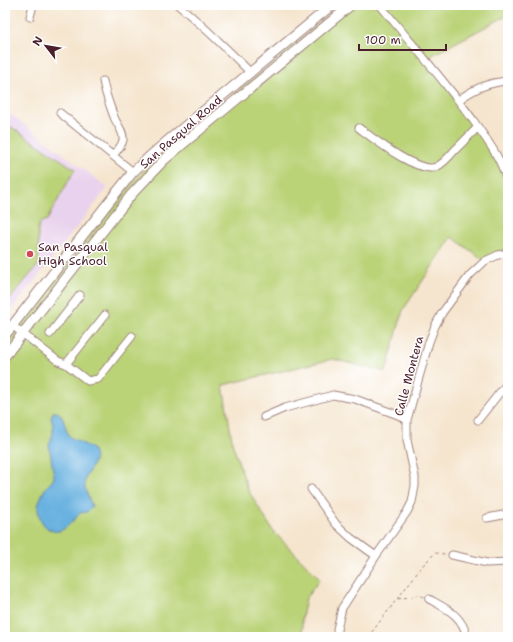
<svg xmlns="http://www.w3.org/2000/svg" width="513" height="642" viewBox="0 0 513 642" font-family="'Shantell Sans',sans-serif">
<style>
.built{fill:#e9d2ed}
.green{fill:#bad377;stroke:#827951}
.water{fill:#68b1e0;stroke:#596886}
.lines{fill:none;stroke-linecap:round;stroke-linejoin:round}
.minor-casing{stroke:#a0827c;stroke-width:9}
.major-casing{stroke:#a0827c;stroke-width:11}
.path{stroke:#a0827c;stroke-width:1;stroke-dasharray:3 3;stroke-linecap:butt}
.minor{stroke:#fff;stroke-width:7}
.major{stroke:#fff;stroke-width:9}
.poi-dot{fill:#d1495b;stroke:#fff;stroke-width:1.5}
.labels{text-anchor:middle;stroke-width:3;stroke-linejoin:round;paint-order:stroke}
.street-label{font-size:12px;fill:#4a1f2b;stroke:#fff}
.poi-label{font-size:12px;fill:#4a1f2b;stroke:#fff;text-anchor:start}
</style>
<rect width="100%" height="100%" fill="#fff"/>
<filter id="ink" filterUnits="userSpaceOnUse"><feTurbulence type="fractalNoise" baseFrequency=".025" numOctaves="2"/><feDisplacementMap in="SourceGraphic" scale="8" xChannelSelector="R" yChannelSelector="G"/><feConvolveMatrix kernelMatrix="1 2 1 2 8 2 1 2 1" color-interpolation-filters="sRGB"/></filter>
<filter id="wash" filterUnits="userSpaceOnUse"><feTurbulence type="fractalNoise" baseFrequency=".012" numOctaves="4" result="noise"/><feDisplacementMap in="SourceGraphic" scale="16" xChannelSelector="R" yChannelSelector="G"/><feGaussianBlur stdDeviation="0.9" result="paint"/><feColorMatrix in="noise" values="0 0 0 0 0 0 0 0 0 0 0 0 0 0 0 0 0 1.4 0 .05"/><feComposite in="paint" operator="in"/></filter>
<g filter="url(#wash)">
<rect width="100%" height="100%" fill="#f5e5ce"/>
<path class="built" d="M5,110l102,77 -1,3 -101,128z"/>
<path class="green" d="M340,5h168v10l-74,39 -8,6 57,74 25,50v69l-23,8 -33,-24 -49,73 -17,62 -53,-13 -110,26 10,61 15,44 25,41 47,48 -14,19 -4,19v20h-297v-293l115,-146 26,-29 17,-16 136,-112z
M5,123l70,46 -28,51 -6,2 -3,6 1,36 -34,41z"/>
<path class="water" d="M53,412c12,-2 11,18 17,25l21,11c10,10 -3,22 -6,32 -2,10 5,18 7,27l-5,5 -7,1c-4,5 -15,17 -21,18 -13,3 -22,-14 -21,-25 1,-4 4,-13 7,-17 3,-5 7,-6 9,-12l-5,-32 4,-12v-8l-2,-7z"/>
</g>
<g filter="url(#ink)">
<g class="lines">
<g class="minor-casing">
<path id="minor" d="M178,5c26,21 49,44 72,67
M380,5c31,38 64,75 93,115 15,22 28,37 35,64
M30,17l3,-12
M103,81c2,12 7,25 11,36 3,8 10,14 9,23 -1,6 -6,11 -10,15
M459,100c14,-11 31,-18 49,-19
M60,113l73,59
M359,128c15,11 59,46 77,39 7,-3 13,-10 18,-16 8,-8 16,-16 24,-24
M13,326l45,35 8,3 22,17 10,-2 34,-43
M50,334l30,-39
M66,364l39,-49
M264,417l21,-9 48,-13 22,4 43,16 9,5
M478,420l30,-38
M311,489l25,35 15,14 25,18
M487,518l21,-4
M452,555l35,8 21,-1
M429,599c18,10 33,16 38,38
M338,637l-1,-8 5,-21 34,-52 31,-44 5,-10 3,-16v-9l-8,-37v-20l22,-78 6,-16 7,-13 28,-38 15,-14 13,-6 10,-2"/>
</g>
<g class="major-casing">
<path id="major" d="M5,335l103,-132 25,-31 16,-15 23,-20 160,-132
M5,356l126,-161 33,-35 20,-17 167,-138"/>
</g>
<path class="path" d="M398,599l21,-4 5,2
M368,637l56,-73 11,-11 10,1"/>
<use href="#minor" class="minor"/>
<use href="#major" class="major"/>
</g>
</g>
<circle class="poi-dot" cx="30" cy="254" r="4"/>
<g class="labels">
<g class="street-label">
<text transform="translate(181 132) rotate(-41)" y="4">San Pasqual Road</text>
<text transform="translate(409 376) rotate(-75)" y="4">Calle Montera</text>
</g>
<g class="poi-label">
<text x="38" y="251">San Pasqual<tspan x="38" dy="14">High School</tspan></text>
</g>
</g>
<rect width="513" height="642" fill="none" stroke="#fff" stroke-width="20"/>
<g transform="translate(46 46) rotate(301)" stroke="#ffffff" stroke-width="3" paint-order="stroke">
<path d="M0-3L7 15L0 10L-7 15Z" fill="#4a1f2b"/>
<text y="-6" font-size="11" font-weight="bold" text-anchor="middle" fill="#4a1f2b">N</text>
</g>
<path d="M359 44v6h87v-6" fill="none" stroke="#4a1f2b" stroke-width="2"/>
<text x="365" y="44" font-size="12" fill="#4a1f2b" stroke="#ffffff" stroke-width="3" paint-order="stroke">100 m</text>
</svg>
